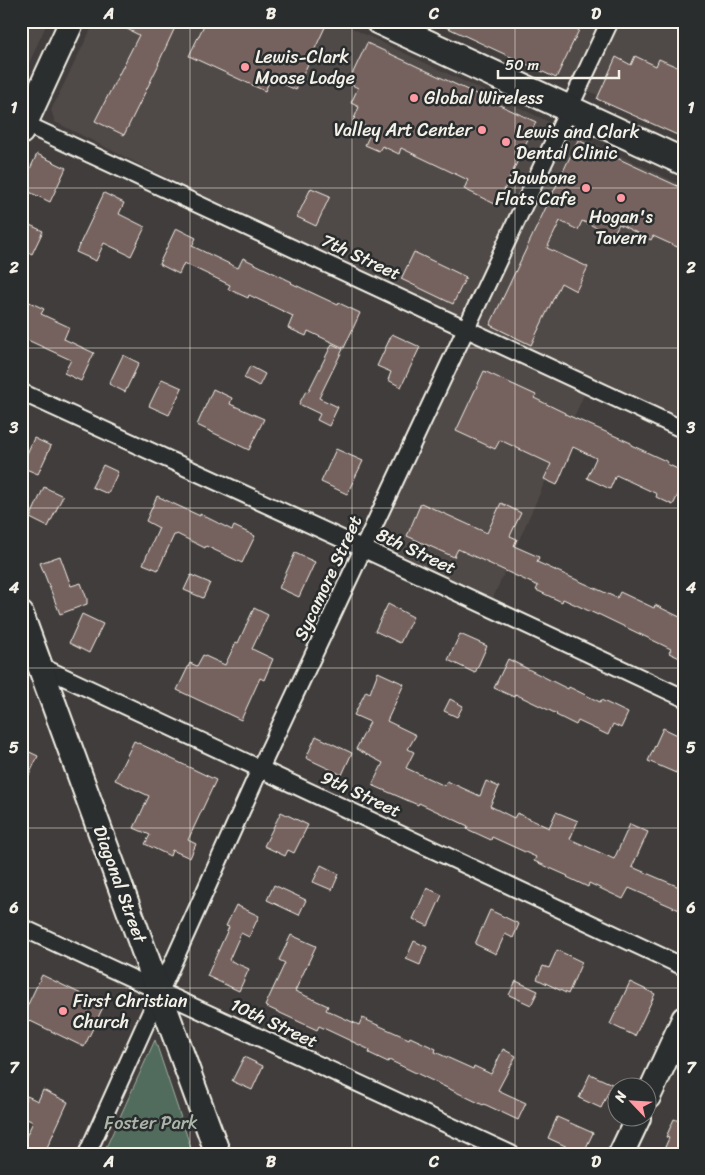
<svg xmlns="http://www.w3.org/2000/svg" width="705" height="1175" viewBox="0 0 705 1175" font-family="Sriracha,sans-serif">
<style>
.built{fill:#504846}
.green{fill:#516c5c;stroke:#a2aea2}
.building{fill:#75625e;stroke:#f4f1e8}
.lines{fill:none;stroke-linecap:round;stroke-linejoin:round}
.street-casing{stroke:#f4f1e8;stroke-width:20}
.secondary-casing{stroke:#f4f1e8;stroke-width:28}
.primary-casing{stroke:#f4f1e8;stroke-width:30}
.street{stroke:#2a2d2e;stroke-width:16}
.secondary{stroke:#2a2d2e;stroke-width:24}
.primary{stroke:#2a2d2e;stroke-width:26}
.grid{fill:none;stroke:#f4f1e8;stroke-width:1;stroke-opacity:0.55}
.poi-dot{fill:#ff9aa2;stroke:#2a2d2e;stroke-width:2}
.labels{text-anchor:middle;stroke-width:5;stroke-linejoin:round;paint-order:stroke}
.poi-label{font-size:18px;fill:#f4f1e8;stroke:#2a2d2e;text-anchor:start}
.street-label{font-size:18px;fill:#f4f1e8;stroke:#2a2d2e}
.park-label{font-size:18px;fill:#abb5a9;stroke:#2a2d2e}
.neatline{fill:none;stroke:#f4f1e8;stroke-width:2}
.grid-label{font-size:16px;text-anchor:middle;font-weight:bold;fill:#f4f1e8}
</style>
<rect width="100%" height="100%" fill="#403d3c"/>
<filter id="ink" filterUnits="userSpaceOnUse"><feTurbulence type="fractalNoise" baseFrequency=".02" numOctaves="2"/><feDisplacementMap in="SourceGraphic" scale="10" xChannelSelector="R" yChannelSelector="G"/><feConvolveMatrix kernelMatrix="1 2 1 2 8 2 1 2 1" color-interpolation-filters="sRGB"/></filter>
<g filter="url(#ink)">
<path class="built" d="M21,21h27l-27,60z
M95,21h242l347,165v244l-96,-44 -99,221 -125,-58 103,-220 -412,-207 -4,-12z
M437,21h247v114z"/>
<path class="green" d="M155,1040l38,114h-90z"/>
<path class="building" d="M111,21h67l-20,43h1l-35,71 -29,-14 44,-86z
M206,21h112l8,4 -30,65 -25,-12 -6,13 -76,-35z
M433,21h128l18,9 -23,48z
M367,43l169,79 -39,83 -33,-16 4,-9 -67,-32 -2,6 -17,-8 -3,5 -14,-6 7,-15 -19,-9 6,-14 -8,-4 7,-15 -10,-5z
M635,56l21,10 3,-7 25,11v68l-87,-39 19,-42 15,8z
M578,140l106,49v61l-31,-14 -2,4 -32,-16 -6,11 -31,-14 -4,9 -18,-9 -13,27 41,19 -12,24 -15,-8 -30,62 -41,-20z
M37,154l29,14 -16,34 -29,-14z
M311,188l19,8 -14,30 -19,-9z
M104,193l20,10 -5,11 26,13 -14,29 -27,-13 -8,18 -20,-9z
M21,221l22,10 -11,23 -11,-5z
M176,228l20,10 -4,8 46,22 5,-10 49,24 -1,1 47,22 1,-2 21,10 -16,35 -36,-17 -2,5 -18,-8 5,-12 -44,-21 -1,3 -20,-9 2,-4 -46,-22 -5,11 -20,-10z
M414,252l52,25 -13,27 -52,-25z
M21,298l23,11 -3,5 28,13 -5,12 30,14 -13,28 -17,-8 7,-13 -50,-23z
M392,334l28,13 -19,40 -13,-7 3,-8 -14,-6z
M332,344l11,5 -24,49 19,9 -9,19 -12,-6 3,-6 -21,-10 7,-13 2,1z
M123,355l16,8 -14,29 -16,-8z
M250,366l15,8 -6,12 -15,-8z
M484,371l52,24 -2,3 31,15v1l66,29v2l37,17 -1,2 17,8v11l-11,22 -17,-8 1,-3 -41,-19 -6,14 -23,-11 9,-20 -23,-11 -16,38 -13,-6 7,-15 -51,-24 -5,9 -39,-18z
M162,379l20,9 -13,27 -20,-9z
M213,389l19,9 -2,6 34,15 -15,31 -52,-25z
M34,438l17,8 -13,28 -17,-7z
M336,449l27,12 -16,33 -26,-12z
M103,465l15,7 -10,22 -16,-7z
M44,487l19,9 -15,31 -18,-9z
M157,496l43,20v-2l32,16 2,-4 21,10 -13,27 -36,-17 -1,2 -28,-14 -1,1h-2l-16,35 -15,-6 16,-36 -13,-7z
M421,503l66,30 14,-30 20,10 -11,23 7,3 -3,7 25,11 -2,5 80,36 3,-6 34,16 1,-3 29,14v41l-15,-7 2,-4 -73,-35v1l-35,-16 -1,3 -26,-12 2,-4 -80,-37 -4,8 -47,-21z
M295,553l20,9 -16,35 -20,-9z
M60,556l11,30 10,-3 6,16v5l-27,10 -20,-51z
M191,575l19,8 -7,15 -19,-8z
M388,604l25,13 -13,26 -25,-12z
M254,608l14,7 -16,34 21,10 -9,21 -4,-2 -19,42 -64,-30 13,-27 7,3 6,-11 22,10 11,-23 2,1z
M82,614l21,10 -14,29 -20,-10z
M460,634l27,12 -12,27 -27,-13z
M508,659l60,30 1,-2 31,15 1,-2 27,13 -7,15 -8,-4 -5,11 -30,-14 -2,4 -20,-10 1,-1 -42,-20 -1,3 -20,-9z
M378,672l26,12 -17,37 29,14 -8,14 6,3 -8,16 39,18 2,-5 33,15 6,-15 13,6 -9,19 24,12 3,-5 32,15 7,-16 22,9 -8,18 44,20 16,-35 18,8 -16,35 52,22v23l-55,-24 -6,11 -34,-16 -1,4 -21,-10 1,-1 -34,-15 2,-4 -44,-20 -1,3 -24,-11 1,-3 -49,-23 -1,2 -46,-20 11,-22 -27,-14 14,-27 -16,-7 12,-24 4,2z
M450,699l13,7 -6,11 -13,-6z
M663,728l21,10v18l-8,17 -28,-12z
M316,736l36,17 -10,22 -36,-17z
M134,741l82,39 -28,60 8,4 -6,14 -18,-8 -2,6 -25,-12 5,-9 -16,-7 15,-32 -34,-16z
M21,748l17,8 -17,36z
M281,812l27,13 -14,28 -6,-3 -3,6 -21,-10z
M321,865l18,9 -7,16 -19,-8z
M274,885l32,15 -7,15 -32,-15z
M427,888l15,7 -14,31 -15,-7z
M236,905l23,11 -10,21 -8,-4 -12,27 20,9 -10,22 -32,-15 22,-49 -3,-1z
M490,910l29,14 -6,14 -8,-4 -9,20 -21,-10z
M291,935l25,11 -21,45 33,15 -2,4 33,15 3,-7 47,21 1,-2 26,12 -1,3 38,17 1,-3 17,8 12,-25 13,7 -18,34 28,13 -8,17 -34,-16 -1,1 -94,-45 -1,2 -19,-9 1,-3 -51,-24 -2,4 -52,-24 20,-43 -6,-3z
M414,941l13,6 -7,18 -14,-6z
M557,950l25,12 -14,32 -31,-15 6,-13 6,2z
M42,975l62,30 -20,42 -62,-30z
M516,981l22,10 -7,14 -22,-10z
M630,982l25,12 -20,42 -25,-12z
M244,1057l19,9 -11,24 -20,-9z
M590,1074l22,10 -11,24 -22,-10z
M43,1090l25,12 -24,52h-23v-7l12,-25 -12,-6v-8l6,-12 11,5z
M557,1117l36,16 -10,21 -35,-16z
M674,1119l10,4v31h-22l7,-16 -3,-1z"/>
<g class="lines">
<g class="street-casing">
<path id="street" d="M21,122l663,308
M21,392l343,157 320,149
M21,657l663,310
M21,927l490,227
M87,1154l173,-385 350,-748"/>
</g>
<g class="secondary-casing">
<path id="secondary" d="M21,132l51,-111
M21,614l197,540
M648,1097l36,-78
M621,1154l17,-36"/>
</g>
<g class="primary-casing">
<path id="primary" d="M379,21l305,141"/>
</g>
<use href="#street" class="street"/>
<use href="#secondary" class="secondary"/>
<use href="#primary" class="primary"/>
</g>
</g>
<path class="grid" d="M190,21v1133M352,21v1133M515,21v1133M21,188h663M21,348h663M21,508h663M21,668h663M21,828h663M21,988h663"/>
<g class="poi-dot">
<circle cx="245" cy="67" r="5"/>
<circle cx="414" cy="98" r="5"/>
<circle cx="482" cy="130" r="5"/>
<circle cx="506" cy="142" r="5"/>
<circle cx="586" cy="188" r="5"/>
<circle cx="621" cy="198" r="5"/>
<circle cx="63" cy="1011" r="5"/>
</g>
<g class="labels">
<g class="poi-label">
<text x="255" y="63">Lewis-Clark<tspan x="255" dy="21">Moose Lodge</tspan></text>
<text x="424" y="104">Global Wireless</text>
<text x="472" y="136" text-anchor="end">Valley Art Center</text>
<text x="516" y="138">Lewis and Clark<tspan x="516" dy="21">Dental Clinic</tspan></text>
<text x="576" y="184" text-anchor="end">Jawbone<tspan x="576" dy="21">Flats Cafe</tspan></text>
<text x="621" y="223" text-anchor="middle">Hogan's<tspan x="621" dy="21">Tavern</tspan></text>
<text x="73" y="1007">First Christian<tspan x="73" dy="21">Church</tspan></text>
</g>
<g class="street-label">
<text transform="translate(361 257) rotate(25)" y="6">7th Street</text>
<text transform="translate(416 551) rotate(25)" y="6">8th Street</text>
<text transform="translate(328 578) rotate(-65)" y="6">Sycamore Street</text>
<text transform="translate(361 794) rotate(25)" y="6">9th Street</text>
<text transform="translate(120 884) rotate(70)" y="6">Diagonal Street</text>
<text transform="translate(274 1023) rotate(25)" y="6">10th Street</text>
</g>
<g class="park-label">
<text x="151" y="1129">Foster Park</text>
</g>
</g>
<rect width="705" height="1175" fill="none" stroke="#2a2d2e" stroke-width="55"/>
<g transform="translate(632 1102) rotate(295)"><circle r="24" fill="#2a2d2e" stroke="#7b7b78"/>
<path d="M0-4L9 19L0 12L-9 19Z" fill="#ff9aa2"/>
<text y="-8" font-size="14" font-weight="bold" text-anchor="middle" fill="#f4f1e8">N</text>
</g>
<path d="M498 70v8h121v-8" fill="none" stroke="#f4f1e8" stroke-width="2.5"/>
<text x="505" y="70" font-size="15" fill="#f4f1e8" stroke="#2a2d2e" stroke-width="4" paint-order="stroke">50 m</text>
<rect x="28" y="28" width="650" height="1120" class="neatline"/>
<g class="grid-label">
<text x="109" y="19">A</text>
<text x="271" y="19">B</text>
<text x="434" y="19">C</text>
<text x="596" y="19">D</text>
<text x="14" y="113">1</text>
<text x="691" y="113">1</text>
<text x="14" y="273">2</text>
<text x="691" y="273">2</text>
<text x="14" y="433">3</text>
<text x="691" y="433">3</text>
<text x="14" y="593">4</text>
<text x="691" y="593">4</text>
<text x="14" y="753">5</text>
<text x="691" y="753">5</text>
<text x="14" y="913">6</text>
<text x="691" y="913">6</text>
<text x="14" y="1073">7</text>
<text x="691" y="1073">7</text>
<text x="109" y="1167">A</text>
<text x="271" y="1167">B</text>
<text x="434" y="1167">C</text>
<text x="596" y="1167">D</text>
</g>
</svg>
